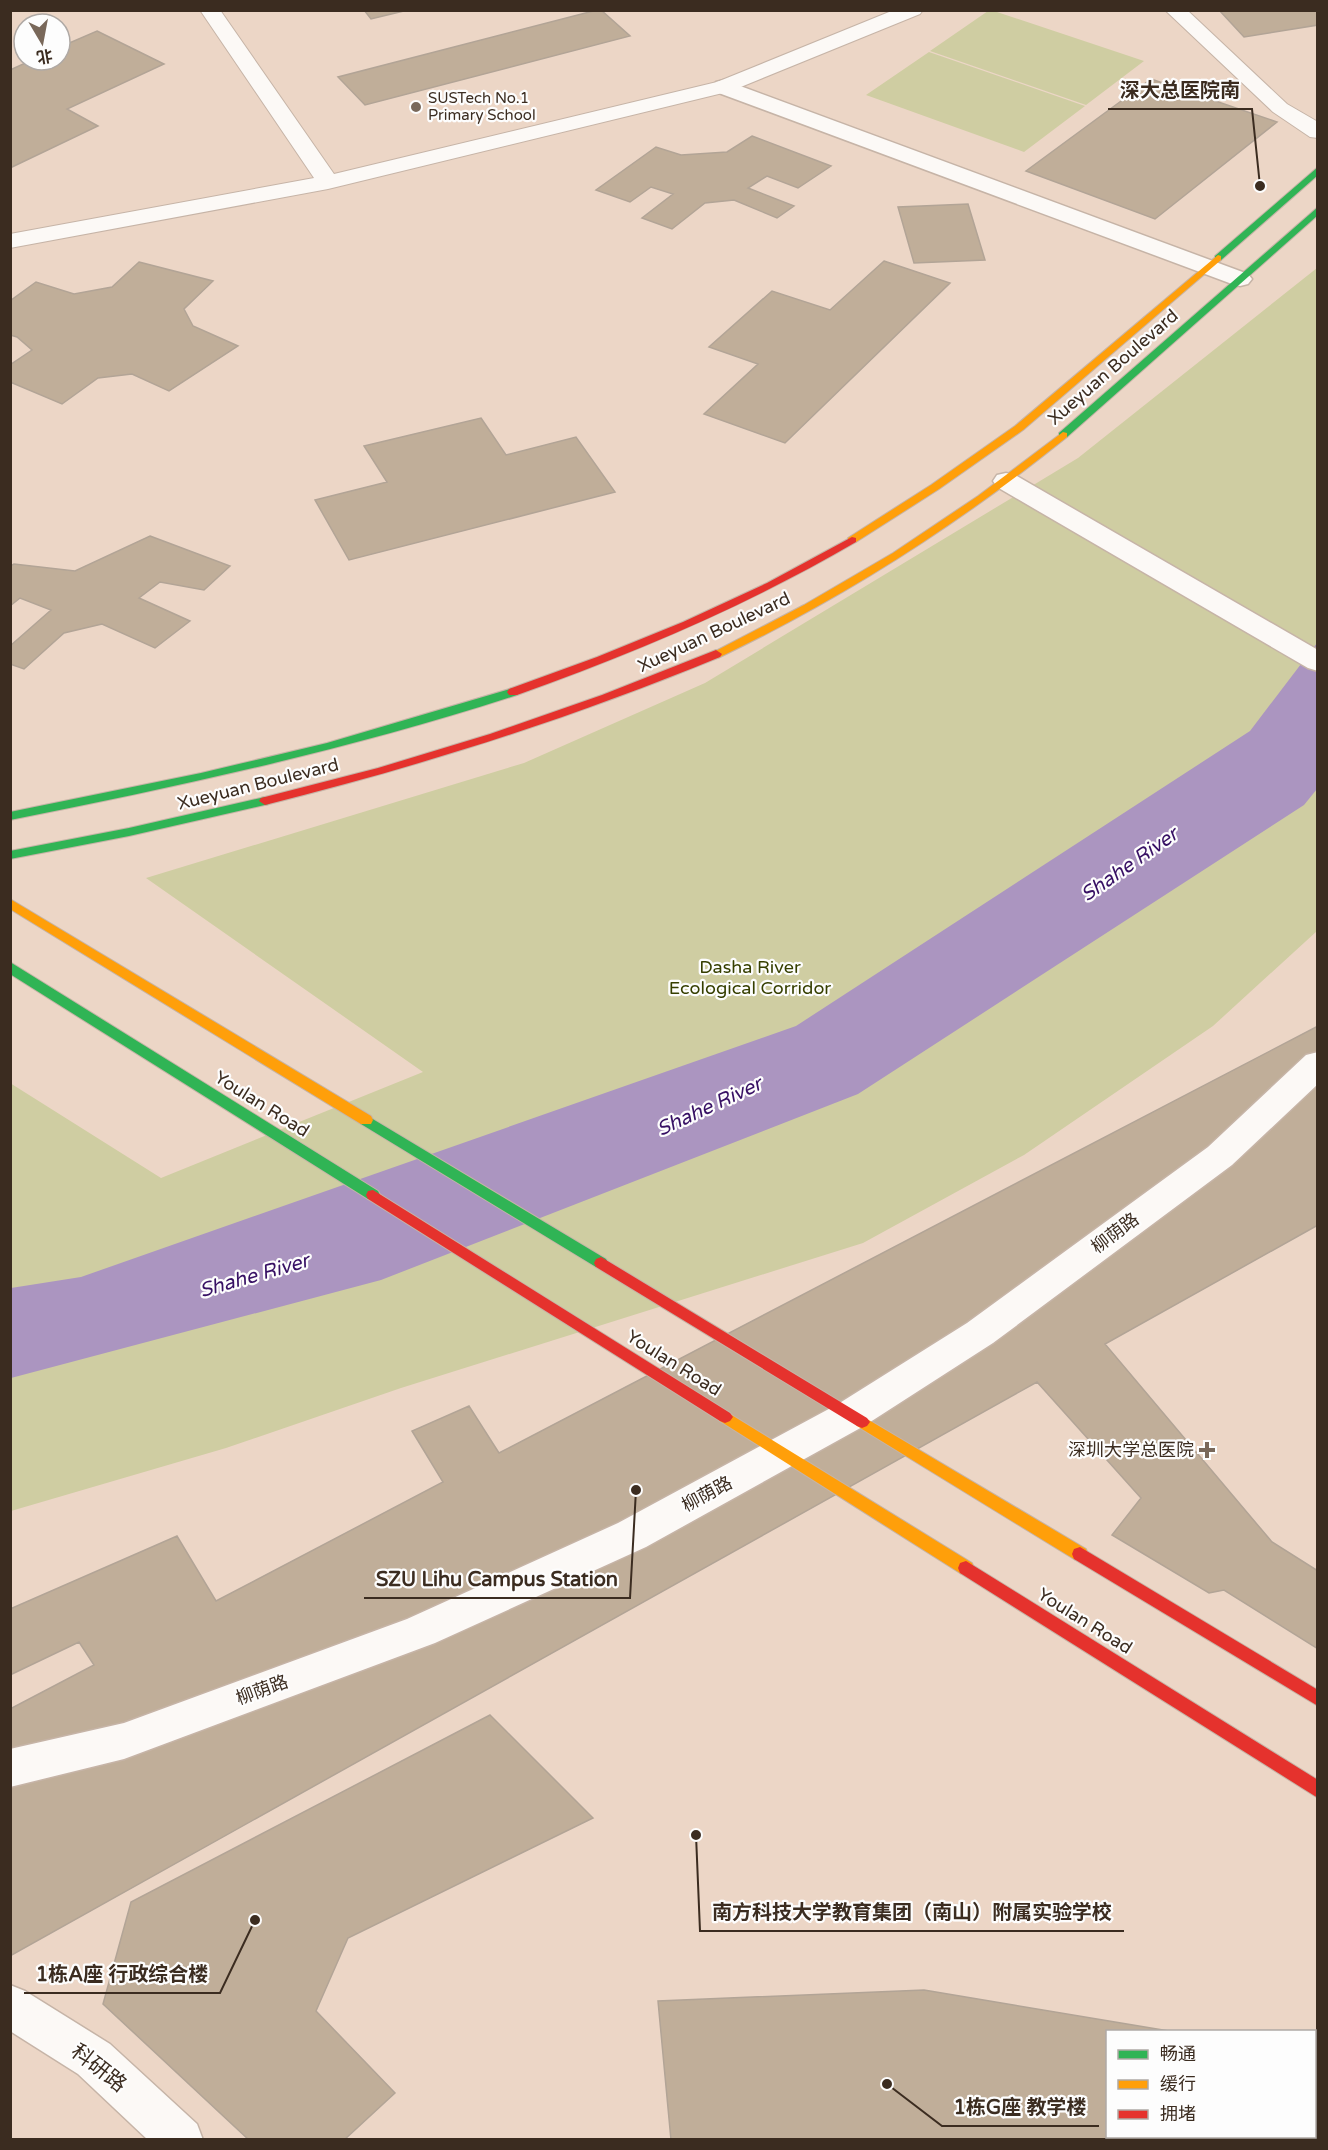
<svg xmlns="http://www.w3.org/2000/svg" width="1328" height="2150" viewBox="0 0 1328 2150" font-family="'Varela Round','Noto Sans SC',sans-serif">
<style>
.green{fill:#cfcda2}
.water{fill:#ab95c0}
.building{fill:#c0ae99;stroke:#b2a496;stroke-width:1.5}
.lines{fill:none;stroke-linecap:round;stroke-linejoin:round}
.lane-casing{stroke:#c6b4a7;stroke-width:2}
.street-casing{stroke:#c6b4a7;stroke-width:3}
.fast-casing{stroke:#c6b4a7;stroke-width:2}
.slow-casing{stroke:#c6b4a7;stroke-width:2}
.jam-casing{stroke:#c6b4a7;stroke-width:2}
.lane{fill:#fcf9f6;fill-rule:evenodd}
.street{fill:#fcf9f6;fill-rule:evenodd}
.fast{fill:#30b455;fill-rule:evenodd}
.slow{fill:#ff9f0a;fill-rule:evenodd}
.jam{fill:#e5322d;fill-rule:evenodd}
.poi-dot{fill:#79685a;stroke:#fdfdfd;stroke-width:2}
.labels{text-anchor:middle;stroke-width:4.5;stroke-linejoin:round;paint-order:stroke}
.far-poi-label{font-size:15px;fill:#3b2c20;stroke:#fdfdfd;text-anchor:start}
.street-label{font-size:18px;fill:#3b2c20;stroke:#fdfdfd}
.park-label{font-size:18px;fill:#363f00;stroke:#fdfdfd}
.poi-label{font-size:18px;fill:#3b2c20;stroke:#fdfdfd;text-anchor:end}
.water-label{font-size:20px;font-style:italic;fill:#371064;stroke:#fdfdfd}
.near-street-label{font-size:21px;fill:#3b2c20;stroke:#fdfdfd}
.leader{fill:none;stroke:#3b2c20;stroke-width:2}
.callout-dot{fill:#3b2c20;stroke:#fdfdfd;stroke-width:2}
.callout-label{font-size:20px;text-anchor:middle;font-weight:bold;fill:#3b2c20;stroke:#fdfdfd;stroke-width:4.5;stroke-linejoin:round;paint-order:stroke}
</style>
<rect width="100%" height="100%" fill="#ecd6c6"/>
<path class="green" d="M994,10v1l150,50 -58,44 -156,-54 58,-40z
M929,52l156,54 -61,46 -158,-57z
M1317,268v663l-104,95 -189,129 -161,88 -462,145 -175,60 -215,63 -1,-428 151,95 262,-106 -277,-194 378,-115 181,-80 373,-225z"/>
<path class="water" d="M1317,643v146l-13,16 -446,289 -477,186 -370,98v-90l70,-11 715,-251 454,-295z"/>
<path class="building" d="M364,10h44l-37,9z
M597,10h4l29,26 -265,69 -27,-28z
M1219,10h99v15l-74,12z
M97,31l67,33 -97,45 31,17 -88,42v-98l22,-10h28v-13z
M1151,79l126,43 -122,97 -129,-48z
M752,136l79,30 -33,22 -31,-12 -19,12 46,18 -17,12 -43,-18 -29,3 -33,26 -30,-11 31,-24 -22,-7 -21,15 -34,-12 60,-43 25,8 46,-3z
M968,204l17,56 -71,3 -16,-56z
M884,261l66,22 -165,160 -81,-29 54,-50 -49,-17 63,-56 58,19z
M139,262l74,19 -29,28 9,17 45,20 -69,45 -37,-17 -34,4 -36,26 -52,-22v-17l22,-15 -15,-13 -7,-2v-34l26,-19 38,12 38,-7z
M481,418l25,37 70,-18 39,55 -266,68 -34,-60 72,-18 -23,-36z
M150,536l80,30 -26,24 -44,-8 -21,16 51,23 -35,27 -53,-24 -38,9 -40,36 -14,-5v-18l41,-36 -31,-12 -10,8v-40l4,-2 61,7z
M1318,1026v199l-213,119 167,198 46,29v78l-94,-59 -15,3 -97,-58 29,-37 -104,-116 -1027,574v-247l84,-44 -15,-23 -69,33v-66l167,-73 39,65 227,-119 -31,-51 57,-25 30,47z
M490,1715l103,103 -245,120 -32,73 79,82 -51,47h-95l-146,-136 28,-102z
M924,1990l251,42h-67v104h137v4h-574l-13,-139z"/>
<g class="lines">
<g class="lane-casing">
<path id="lane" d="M200,10h20l114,164 383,-92 177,-72h29l-3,4 -189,77 -403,98 -318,59v-14l304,-56z
M1165,10h22l100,94 31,18v16l-8,-1 -37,-25z"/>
</g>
<g class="street-casing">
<path id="street" d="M724,80l524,194 4,5 -4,5 -8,2 -8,-2 -516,-192 -3,-5 3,-5z
M1006,473l9,2 303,175v21l-10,-3 -311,-181 -4,-6 4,-6z
M1318,1052v32l-86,81 -239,178 -129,83 -218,121 -211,96 -311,116 -114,28v-38l114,-26 283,-104 211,-96 220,-119 129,-81 241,-176 98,-92z
M10,1985l15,6 85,53 87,80 6,16h-55l-70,-66 -68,-43z"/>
</g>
<g class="fast-casing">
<path id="fast" d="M1318,167v8l-97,85h-6v-4z
M1318,207v8l-251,222h-8v-4z
M513,688l6,4 -2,3c-166,54 -335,91 -507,125v-8l191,-39 126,-30z
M265,797l4,1 2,3 -2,3 -140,32 -119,23v-8l119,-23z
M10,962l368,229 2,4 -2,4h-10l-358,-225z
M366,1115l240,144 2,4 -2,4h-10l-235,-143 -2,-4 2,-4z"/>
</g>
<g class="slow-casing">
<path id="slow" d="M1218,255l3,1v4l-198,170 -84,59 -83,53h-8v-4l83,-53 84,-59z
M1063,432l4,1v4c-108,87 -222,160 -347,220l-4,1 -6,-4 94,-49 89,-52 85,-57z
M10,899l361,217 2,4 -2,4h-10l-351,-215z
M725,1411l247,152 2,5 -2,5 -6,2 -6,-2 -240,-152 -3,-4 3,-4z
M862,1416l224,133 2,5 -2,5 -6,2 -6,-2 -217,-133 -3,-4 3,-4z"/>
</g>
<g class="jam-casing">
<path id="jam" d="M852,537l4,1v4c-108,63 -221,111 -339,153h-8l-2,-3 2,-3 88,-32 86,-35 84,-39z
M716,650l6,4 -2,3c-148,61 -299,109 -455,148l-6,-4 2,-3 117,-30 112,-34 112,-39z
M373,1190l357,223 3,4 -3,4 -5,2 -5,-2 -352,-222 -2,-4 2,-4z
M601,1257l266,161 3,4 -3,4 -5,2 -5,-2 -261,-159 -2,-4 2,-4z
M1080,1547l238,143v16l-244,-147 -2,-5 2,-5z
M966,1561l352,219v18l-358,-225 -2,-5 2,-5z"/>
</g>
<use href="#lane" class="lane"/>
<use href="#street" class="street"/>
<use href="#fast" class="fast"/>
<use href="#slow" class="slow"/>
<use href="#jam" class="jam"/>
</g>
<g class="poi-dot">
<circle cx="416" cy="107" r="6"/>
<path d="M1204 1441h6v6h6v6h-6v6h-6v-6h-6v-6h6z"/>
</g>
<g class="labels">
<g class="far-poi-label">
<text x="428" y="103">SUSTech No.1<tspan x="428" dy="17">Primary School</tspan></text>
</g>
<g class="street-label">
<text transform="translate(1113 367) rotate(-41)" y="6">Xueyuan Boulevard</text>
<text transform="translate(714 632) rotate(-25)" y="6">Xueyuan Boulevard</text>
<text transform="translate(258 784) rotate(-14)" y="6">Xueyuan Boulevard</text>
<text transform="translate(262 1104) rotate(32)" y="6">Youlan Road</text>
<text transform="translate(1115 1233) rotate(-37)" y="6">柳荫路</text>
<text transform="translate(674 1363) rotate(32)" y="6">Youlan Road</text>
<text transform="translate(707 1494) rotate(-28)" y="6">柳荫路</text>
<text transform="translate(1085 1621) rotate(32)" y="6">Youlan Road</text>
<text transform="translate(262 1690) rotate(-20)" y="6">柳荫路</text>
</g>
<g class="park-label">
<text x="750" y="973">Dasha River<tspan x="750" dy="21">Ecological Corridor</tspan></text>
</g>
<g class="poi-label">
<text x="1194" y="1456">深圳大学总医院</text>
</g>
<g class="water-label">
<text transform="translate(1129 864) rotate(-35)" y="7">Shahe River</text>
<text transform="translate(709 1106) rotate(-25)" y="7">Shahe River</text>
<text transform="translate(254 1275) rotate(-16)" y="7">Shahe River</text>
</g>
<g class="near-street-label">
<text transform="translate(99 2068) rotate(38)" y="7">科研路</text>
</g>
</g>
<path class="leader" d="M1260 186L1252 109H1108M636 1490L630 1598H364M696 1835L700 1931H1124M255 1920L220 1993H24M887 2084L942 2126H1099"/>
<g class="callout-dot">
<circle cx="1260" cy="186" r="6"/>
<circle cx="636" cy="1490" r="6"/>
<circle cx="696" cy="1835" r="6"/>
<circle cx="255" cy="1920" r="6"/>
<circle cx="887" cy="2084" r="6"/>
</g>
<g class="callout-label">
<text x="1180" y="97">深大总医院南</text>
<text x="497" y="1586">SZU Lihu Campus Station</text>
<text x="912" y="1919">南方科技大学教育集团（南山）附属实验学校</text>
<text x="122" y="1981">1栋A座 行政综合楼</text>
<text x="1020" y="2114">1栋G座 教学楼</text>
</g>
<rect width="1328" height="2150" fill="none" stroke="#3b2c20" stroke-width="24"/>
<rect x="1106" y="2030" width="210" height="108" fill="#fdfdfd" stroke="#afa9a5" stroke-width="1.5"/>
<rect x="1118" y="2050" width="30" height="9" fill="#30b455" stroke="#afa9a5" stroke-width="1.5"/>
<text x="1160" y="2060" font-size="18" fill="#3b2c20">畅通</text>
<rect x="1118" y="2080" width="30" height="9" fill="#ff9f0a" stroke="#afa9a5" stroke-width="1.5"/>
<text x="1160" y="2090" font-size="18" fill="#3b2c20">缓行</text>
<rect x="1118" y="2110" width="30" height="9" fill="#e5322d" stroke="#afa9a5" stroke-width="1.5"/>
<text x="1160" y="2120" font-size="18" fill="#3b2c20">拥堵</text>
<g transform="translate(42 42) rotate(170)"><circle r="28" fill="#fdfdfd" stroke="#afa9a5" stroke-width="1.5"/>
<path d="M0-4.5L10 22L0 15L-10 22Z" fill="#79685a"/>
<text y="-9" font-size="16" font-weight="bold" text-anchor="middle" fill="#3b2c20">北</text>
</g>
</svg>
